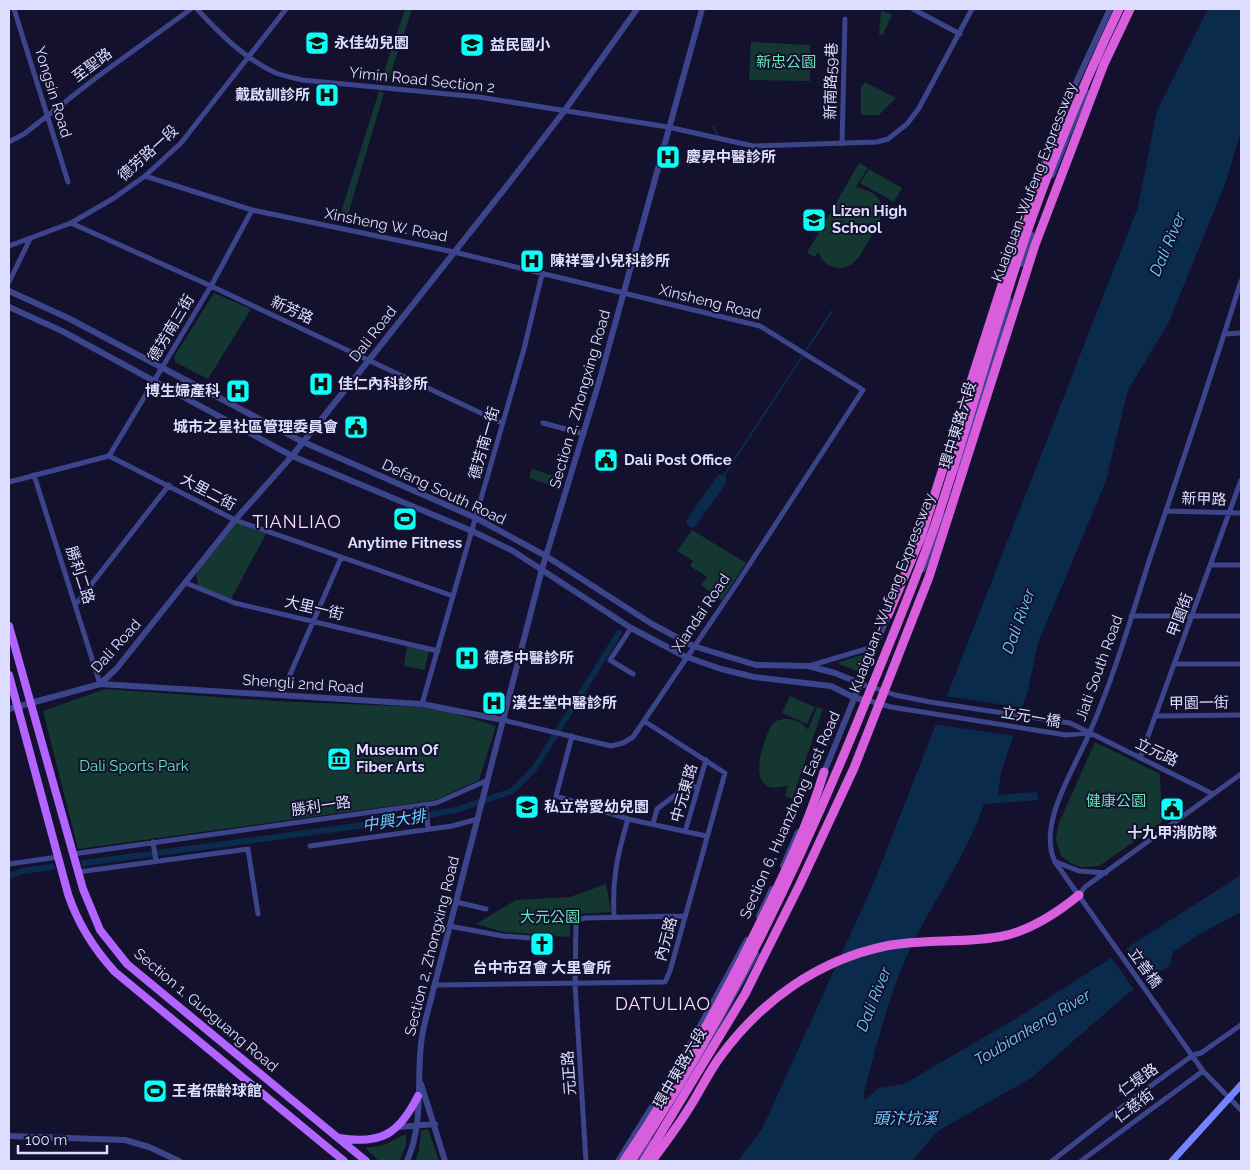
<svg xmlns="http://www.w3.org/2000/svg" width="1250" height="1170" viewBox="0 0 1250 1170" font-family="Raleway,'Noto Sans TC',sans-serif">
<style>
.green{fill:#143731}
.water{fill:#0b2b4d}
.pier{fill:#13112d}
.lines{fill:none;stroke-linecap:round;stroke-linejoin:round}
.stream{stroke:#0b2b4d;stroke-width:2}
.canal{stroke:#0b2b4d;stroke-width:6}
.river{stroke:#0b2b4d;stroke-width:11}
.minor{stroke:#3c448c;stroke-width:5}
.tertiary{stroke:#3c448c;stroke-width:6}
.secondary{stroke:#7483ff;stroke-width:7}
.primary{stroke:#b164ff;stroke-width:8}
.trunk{stroke:#d85ede;stroke-width:9}
.trunk-bridge{stroke:#d85ede;stroke-width:9}
.labels{text-anchor:middle;stroke-width:4;stroke-linejoin:round;paint-order:stroke}
.poi-label{font-size:15px;font-weight:bold;fill:#dddeff;stroke:#13112d;text-anchor:start}
.park-label{font-size:15px;fill:#66e3b3;stroke:#13112d}
.street-label{font-size:15px;fill:#dddeff;stroke:#13112d}
.water-label{font-size:16px;font-style:italic;fill:#6bceff;stroke:#13112d}
.quarter-label{font-size:18px;letter-spacing:1px;fill:#ffdff8;stroke:#13112d}
</style>
<rect width="100%" height="100%" fill="#13112d"/>
<path class="green" d="M405,9h7l-23,70 -7,-1z
M881,10l11,5 -9,20 -4,-1z
M751,42l59,3v36l-61,-1z
M865,82l31,16 -17,17h-18v-28z
M379,91l5,2 -38,128 -7,-2z
M859,163l9,5 -13,20c15,0 33,12 26,30 -3,8 -9,16 -13,24 -5,7 -8,17 -16,22 -13,9 -29,2 -34,-12l-3,5 -8,-4z
M869,169l33,19 -8,14 -34,-19z
M214,293l37,16 -43,70 -33,-17 -1,-5z
M532,469l31,10 -3,9 -31,-10z
M235,522l31,12 -35,65 -33,-13 -2,-13z
M692,530l54,33 -24,37 -21,-15 6,-8 -17,-11 3,-5 -16,-10z
M407,646l22,4 -4,20 -21,-4z
M868,653l-7,20 -22,-9v-2z
M105,689l169,12 146,6 34,6 42,13 -17,54 -44,20 -357,49 -35,-138z
M790,696l25,11 -8,17 -25,-11z
M817,707l6,2 -31,90 -7,-3 3,-11c-45,15 -27,-42 -15,-62 12,-8 27,-4 35,7z
M1095,742l65,32 2,48 -63,44 -17,1 -10,-3 -11,-8 -5,-16 2,-15z
M606,884l5,28 -33,2 -8,9v14l-66,-5 -28,-8 40,-24 54,-3z
M428,1129l11,32h-24l4,-11 2,-19z
M406,1134v11l-7,16h-20l-14,-13 19,-3z"/>
<path class="water" d="M1208,9h33v122l-14,48 -59,145 -40,66 -22,91 -68,162 -10,47 -27,83 -3,22 39,-3 1,8 -54,4c-17,51 -50,95 -73,143 -22,46 -34,97 -47,145v8l15,-12 25,-4 113,-66 224,-143v37l-41,22 -27,18 -3,13 -44,30 -95,83 -93,53 -26,30h-174l25,-34 112,-247 263,-673 19,-96z"/>
<path class="pier" d="M944,696l81,12 -9,28 -83,-12z
M1125,947l25,35 -15,9 -24,-34z"/>
<g class="lines">
<path class="stream" d="M713,127l5,9
M721,480l111,-169"/>
<path class="canal" d="M84,863l310,-42 62,-11 56,-19 22,-22 85,-136
M9,876l13,-5 30,-4"/>
<path class="river" d="M692,522l29,-42"/>
<path class="minor" d="M14,9l54,173
M197,9c22,24 48,50 79,64 8,3 18,5 26,7l177,17 189,30 85,19 124,-4 11,-3 19,-15 12,-16 53,-99
M913,9l47,25
M9,142l15,-8 73,-57 94,-68
M842,144l3,-125
M145,176l107,34 202,42 306,74 103,64 -127,195 -103,152 -10,6 -12,3 -108,-26
M71,223l140,63 291,137
M9,246l62,-23 43,-25 31,-22 36,-33 105,-134
M1241,281c-29,92 -59,183 -90,274 -19,60 -37,122 -62,179 -15,36 -52,90 -34,128l148,209 38,39
M9,282l21,-43
M1225,334l16,-1
M543,423l41,11
M109,456l102,-170 41,-76
M34,475l66,209
M9,482l100,-26 126,64 218,76
M1166,511l75,2
M1212,565h29
M186,583l49,20 203,48
M76,604l93,-119
M1131,616h110
M631,628l-21,32 23,14
M1174,664h67
M809,666l67,-20
M875,688l20,7 35,7 140,21 143,71
M281,695l60,-137
M870,701l21,6 175,28 22,-2
M422,704l102,-355 18,-75
M1157,716l84,-1
M572,736l-16,60 72,23 78,17
M1140,758l101,-278
M426,805l2,24
M653,824l4,-15 29,-22h12
M685,832l21,-72
M153,842l3,19
M310,846l142,-20 26,-7
M73,854l363,-51 52,-23
M1056,862l23,9 27,2
M9,864l49,-7
M78,872l170,-23 10,65
M1079,895l6,-8 156,-113
M456,902l30,7
M614,917c-2,-38 3,-61 14,-98
M449,926l54,10 42,3
M435,985l230,-3 5,-11 55,-198 -81,-52
M586,1161l-11,-177 1,-61 2,-3 7,-2 100,-2
M1052,1161l55,-43 86,-63 8,-2 40,-28
M1081,1161l122,-90"/>
<path class="tertiary" d="M1052,175l34,-84
M1037,180l38,-95 35,-76
M1021,264l10,-30
M9,291l59,27 233,123 175,77 70,38 106,68 41,22 63,19 52,1 27,7 29,12
M9,307l53,24 230,125 180,75 41,20 118,77 53,28 37,13 33,8 77,9 24,12 15,3
M957,472l52,-172
M923,569l20,-54
M100,684l322,20 81,16
M9,709l91,-25 17,-16 118,-148 57,-64 77,-96 144,-182 52,-68 72,-101
M823,775l66,-162
M783,866l15,-34
M759,916l13,-27
M421,1084l24,77
M683,1088l73,-134
M398,1127l37,-3
M9,1136l116,4 24,7 30,14
M407,1161c20,-45 6,-93 18,-139l117,-453 57,-187 103,-373
M618,1161l65,-104 64,-117
M638,1161l13,-19"/>
<path class="secondary" d="M1172,1161l69,-76"/>
<path class="primary" d="M9,626l74,263 17,41 27,34 239,197
M9,675l59,219c10,30 25,54 47,78l229,189
M339,1138c42,7 60,-4 79,-42"/>
<path class="trunk" d="M624,1161c51,-75 95,-155 135,-236 25,-50 49,-100 65,-153
M652,1161c13,-18 27,-36 39,-56 10,-16 18,-33 29,-48 41,-56 98,-97 166,-111 39,-8 79,-2 117,-10 28,-6 54,-23 76,-41"/>
<path class="trunk-bridge" d="M888,615l33,-78 97,-302 33,-79
M631,1161c97,-145 172,-303 237,-465 23,-57 47,-113 67,-171 27,-79 49,-161 75,-241 29,-94 67,-186 109,-275
M644,1161l101,-167 55,-110 54,-116 75,-191 106,-332 69,-181 26,-55"/>
</g>
<defs>
<g id="school-square" transform="scale(1.25)"><rect x="-9" y="-9" width="18" height="18" rx="4" fill="#09fff7" stroke="#13112d"/><path d="M0-5L7-2L0 1L-7-2ZM-4 1L0 2.5L4 1V4Q0 6-4 4Z" fill="#111"/></g>
<g id="hospital-square" transform="scale(1.25)"><rect x="-9" y="-9" width="18" height="18" rx="4" fill="#09fff7" stroke="#13112d"/><path d="M-5-5h3v3.5h4V-5h3V5h-3V1.5h-4V5h-3Z" fill="#111"/></g>
<g id="civic-square" transform="scale(1.25)"><rect x="-9" y="-9" width="18" height="18" rx="4" fill="#09fff7" stroke="#13112d"/><path d="M-.6-6.5H3V-4.5H.6V-3L4-1V1h2V6H-6V1h2V-1L-.6-3ZM-1.2 2.5V6h2.4V2.5Z" fill="#111"/></g>
<g id="stadium-square" transform="scale(1.25)"><rect x="-9" y="-9" width="18" height="18" rx="4" fill="#09fff7" stroke="#13112d"/><path d="M0-5a6.5 5 0 1 0 0 10a6.5 5 0 1 0 0-10ZM-3.5-1.8h7v3.6h-7Z" fill="#111"/></g>
<g id="museum-square" transform="scale(1.25)"><rect x="-9" y="-9" width="18" height="18" rx="4" fill="#09fff7" stroke="#13112d"/><path d="M0-6L6-3V-2H-6V-3ZM-5-1h2V3h-2ZM-1-1h2V3h-2ZM3-1h2V3H3ZM-6 4H6V6H-6Z" fill="#111"/></g>
<g id="church-square" transform="scale(1.25)"><rect x="-9" y="-9" width="18" height="18" rx="4" fill="#09fff7" stroke="#13112d"/><path d="M-1.2-6h2.4v3.5h3.3v2.4h-3.3V6h-2.4V-.1h-3.3v-2.4h3.3Z" fill="#111"/></g>
</defs>
<g fill-rule="evenodd">
<use href="#school-square" x="317" y="43"/>
<use href="#school-square" x="472" y="45"/>
<use href="#hospital-square" x="327" y="95"/>
<use href="#hospital-square" x="668" y="157"/>
<use href="#school-square" x="814" y="220"/>
<use href="#hospital-square" x="532" y="261"/>
<use href="#hospital-square" x="321" y="384"/>
<use href="#hospital-square" x="238" y="391"/>
<use href="#civic-square" x="356" y="427"/>
<use href="#civic-square" x="606" y="460"/>
<use href="#stadium-square" x="405" y="519"/>
<use href="#hospital-square" x="467" y="658"/>
<use href="#hospital-square" x="494" y="703"/>
<use href="#museum-square" x="339" y="759"/>
<use href="#school-square" x="527" y="807"/>
<use href="#civic-square" x="1172" y="809"/>
<use href="#church-square" x="542" y="944"/>
<use href="#stadium-square" x="155" y="1091"/>
</g>
<g class="labels">
<g class="poi-label">
<text x="334" y="48">永佳幼兒園</text>
<text x="490" y="50">益民國小</text>
<text x="310" y="100" text-anchor="end">戴啟訓診所</text>
<text x="686" y="162">慶昇中醫診所</text>
<text x="832" y="216">Lizen High<tspan x="832" dy="17">School</tspan></text>
<text x="550" y="266">陳祥雪小兒科診所</text>
<text x="338" y="389">佳仁內科診所</text>
<text x="220" y="396" text-anchor="end">博生婦產科</text>
<text x="338" y="432" text-anchor="end">城市之星社區管理委員會</text>
<text x="624" y="465">Dali Post Office</text>
<text x="405" y="548" text-anchor="middle">Anytime Fitness</text>
<text x="484" y="663">德彥中醫診所</text>
<text x="512" y="708">漢生堂中醫診所</text>
<text x="356" y="755">Museum Of<tspan x="356" dy="17">Fiber Arts</tspan></text>
<text x="544" y="812">私立常愛幼兒園</text>
<text x="1172" y="838" text-anchor="middle">十九甲消防隊</text>
<text x="542" y="973" text-anchor="middle">台中市召會 大里會所</text>
<text x="172" y="1096">王者保齡球館</text>
</g>
<g class="park-label">
<text x="786" y="67">新忠公園</text>
<text x="134" y="771">Dali Sports Park</text>
<text x="1116" y="806">健康公園</text>
<text x="550" y="922">大元公園</text>
</g>
<g class="street-label">
<text transform="translate(92 65) rotate(-37)" y="5">至聖路</text>
<text transform="translate(422 80) rotate(6)" y="5">Yimin Road Section 2</text>
<text transform="translate(831 81) rotate(-89)" y="5">新南路59巷</text>
<text transform="translate(53 92) rotate(73)" y="5">Yongsin Road</text>
<text transform="translate(148 153) rotate(-42)" y="5">德芳路一段</text>
<text transform="translate(1034 182) rotate(-69)" y="5">Kuaiguan-Wufeng Expressway</text>
<text transform="translate(386 225) rotate(11)" y="5">Xinsheng W. Road</text>
<text transform="translate(710 302) rotate(14)" y="5">Xinsheng Road</text>
<text transform="translate(292 310) rotate(25)" y="5">新芳路</text>
<text transform="translate(171 328) rotate(-59)" y="5">德芳南三街</text>
<text transform="translate(373 334) rotate(-52)" y="5">Dali Road</text>
<text transform="translate(580 399) rotate(-74)" y="5">Section 2, Zhongxing Road</text>
<text transform="translate(958 425) rotate(-73)" y="5">環中東路六段</text>
<text transform="translate(484 443) rotate(-74)" y="5">德芳南一街</text>
<text transform="translate(208 492) rotate(28)" y="5">大里二街</text>
<text transform="translate(444 492) rotate(25)" y="5">Defang South Road</text>
<text transform="translate(1204 499) rotate(2)" y="5">新甲路</text>
<text transform="translate(80 575) rotate(72)" y="5">勝利二路</text>
<text transform="translate(892 593) rotate(-69)" y="5">Kuaiguan-Wufeng Expressway</text>
<text transform="translate(314 608) rotate(13)" y="5">大里一街</text>
<text transform="translate(701 613) rotate(-56)" y="5">Xiandai Road</text>
<text transform="translate(1180 615) rotate(-69)" y="5">甲園街</text>
<text transform="translate(116 646) rotate(-48)" y="5">Dali Road</text>
<text transform="translate(1099 668) rotate(-70)" y="5">Jiati South Road</text>
<text transform="translate(303 684) rotate(4)" y="5">Shengli 2nd Road</text>
<text transform="translate(1199 703) rotate(-1)" y="5">甲園一街</text>
<text transform="translate(1031 717) rotate(10)" y="5">立元一橋</text>
<text transform="translate(1157 752) rotate(26)" y="5">立元路</text>
<text transform="translate(684 793) rotate(-74)" y="5">中元東路</text>
<text transform="translate(321 806) rotate(-8)" y="5">勝利一路</text>
<text transform="translate(790 815) rotate(-66)" y="5">Section 6, Huanzhong East Road</text>
<text transform="translate(666 939) rotate(-75)" y="5">內元路</text>
<text transform="translate(432 946) rotate(-76)" y="5">Section 2, Zhongxing Road</text>
<text transform="translate(1145 968) rotate(54)" y="5">立善橋</text>
<text transform="translate(206 1010) rotate(40)" y="5">Section 1, Guoguang Road</text>
<text transform="translate(680 1068) rotate(-60)" y="5">環中東路六段</text>
<text transform="translate(569 1073) rotate(-94)" y="5">元正路</text>
<text transform="translate(1138 1080) rotate(-36)" y="5">仁堤路</text>
<text transform="translate(1134 1106) rotate(-37)" y="5">仁慈街</text>
</g>
<g class="water-label">
<text transform="translate(1167 244) rotate(-67)" y="6">Dali River</text>
<text transform="translate(1018 621) rotate(-70)" y="6">Dali River</text>
<text transform="translate(394 820) rotate(-9)" y="6">中興大排</text>
<text transform="translate(873 999) rotate(-68)" y="6">Dali River</text>
<text transform="translate(1032 1027) rotate(-31)" y="6">Toubiankeng River</text>
<text x="905" y="1124">頭汴坑溪</text>
</g>
<g class="quarter-label">
<text x="297" y="528">TIANLIAO</text>
<text x="663" y="1010">DATULIAO</text>
</g>
</g>
<rect width="1250" height="1170" fill="none" stroke="#dddeff" stroke-width="20"/>
<path d="M18 1145v8h89v-8" fill="none" stroke="#dddeff" stroke-width="2.5"/>
<text x="25" y="1145" font-size="15" fill="#dddeff" stroke="#13112d" stroke-width="4" paint-order="stroke">100 m</text>
</svg>
